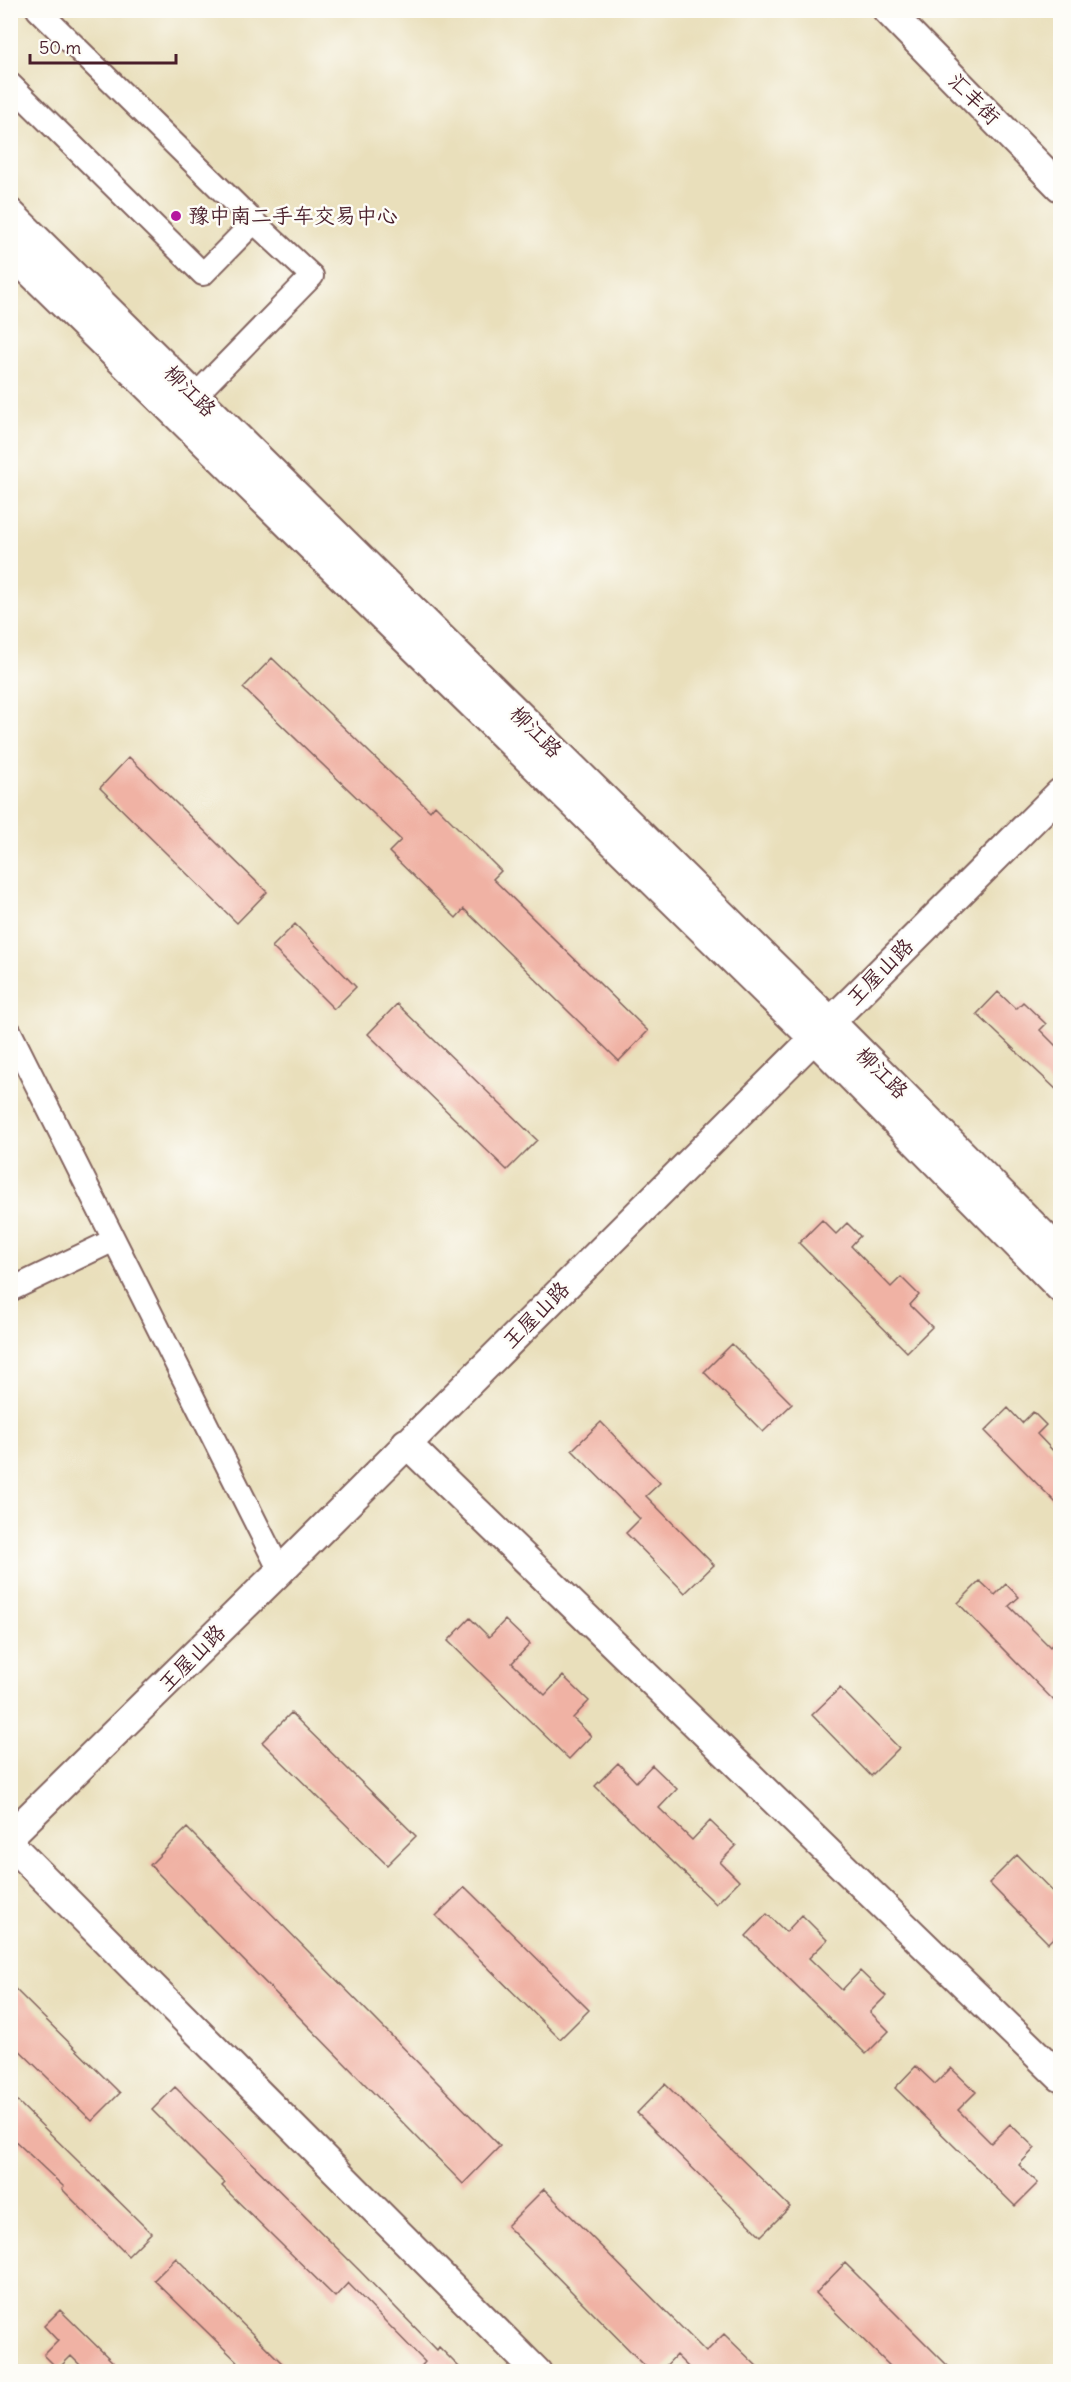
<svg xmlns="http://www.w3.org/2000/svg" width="1071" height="2382" viewBox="0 0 1071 2382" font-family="Delius,'LXGW WenKai TC',sans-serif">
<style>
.building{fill:#f0b2a4}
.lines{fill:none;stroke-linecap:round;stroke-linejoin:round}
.minor-casing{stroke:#82625d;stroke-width:26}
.tertiary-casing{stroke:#82625d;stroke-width:32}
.minor{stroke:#fff;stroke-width:22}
.tertiary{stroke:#fff;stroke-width:28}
.poi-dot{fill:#b5179e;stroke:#fdfcf7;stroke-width:2}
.labels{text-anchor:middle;stroke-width:5;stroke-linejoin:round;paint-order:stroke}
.street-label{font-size:21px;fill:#4a1f2b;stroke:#fdfcf7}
.poi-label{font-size:21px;fill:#4a1f2b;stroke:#fdfcf7;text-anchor:start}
</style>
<rect width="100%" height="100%" fill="#fdfcf7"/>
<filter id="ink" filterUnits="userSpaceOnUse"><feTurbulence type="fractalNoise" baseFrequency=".0167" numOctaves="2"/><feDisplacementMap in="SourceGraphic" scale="12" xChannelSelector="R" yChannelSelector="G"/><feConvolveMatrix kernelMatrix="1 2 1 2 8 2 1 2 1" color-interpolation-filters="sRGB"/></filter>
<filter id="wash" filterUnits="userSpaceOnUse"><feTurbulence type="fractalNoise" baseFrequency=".008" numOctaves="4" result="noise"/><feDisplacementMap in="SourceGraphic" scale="24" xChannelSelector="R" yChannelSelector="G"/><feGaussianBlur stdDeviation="1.35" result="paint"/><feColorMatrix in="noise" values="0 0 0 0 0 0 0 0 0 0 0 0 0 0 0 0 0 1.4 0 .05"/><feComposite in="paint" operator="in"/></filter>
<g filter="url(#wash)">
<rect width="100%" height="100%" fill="#e9dfbb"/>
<g id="blocks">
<path class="building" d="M272,658l158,153 5,-6 66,66 -8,8 155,152 -29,30 -155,-152 -8,9 -67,-66 12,-12 -158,-152z
M129,757l138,135 -30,31 -137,-135z
M295,924l61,63 -22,22 -62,-62z
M998,992l18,17 7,-7 23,22 -6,6 20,20v43l-83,-79z
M397,1004l140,136 -30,30 -139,-136z
M822,1220l14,14 11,-11 13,13 -9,10 40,41 10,-10 18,18 -9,10 22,22 -25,25 -108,-109z
M732,1344l60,60 -29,28 -59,-60z
M1008,1408l14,15 11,-11 13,13 -9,9 23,24v49l-75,-76z
M601,1422l59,61 -14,13 68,69 -29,28 -59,-60 14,-14 -68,-69z
M980,1581l15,14 11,-11 13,13 -10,9 41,41 10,-11v71l-102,-104z
M470,1618l19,19 16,-17 25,24 -18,19 33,32 18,-19 26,25 -16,17 18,18 -22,23 -121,-118z
M840,1688l59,60 -28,28 -59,-61z
M291,1713l125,123 -29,29 -125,-123z
M618,1763l18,19 16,-17 25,24 -18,19 33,32 18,-19 26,25 -16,16 19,19 -23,23 -121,-118z
M187,1828l313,318 -37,38 -313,-319z
M1017,1855l43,44v32l-12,12 -59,-60z
M465,1887l124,123 -29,29 -124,-123z
M767,1914l19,18 16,-17 25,25 -18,18 33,32 18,-19 26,25 -16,16 19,19 -23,23 -120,-118z
M10,1984l110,109 -28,28 -82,-80z
M916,2066l19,18 16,-16 25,24 -18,18 33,33 19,-19 25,24 -16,17 19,18 -23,23 -120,-118z
M665,2084l125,123 -29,29 -124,-123z
M175,2087l185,184 77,79 2,-3 25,25h-48l9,-10 -77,-79 -13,14 -113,-111 3,-3 -73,-73z
M10,2094l141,139 -23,23 -66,-67 2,-2 -54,-51z
M544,2189l162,163 18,-18 39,38h-70l-17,-17 -16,17h-9l-144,-146z
M176,2258l115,114h-43l-94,-92z
M845,2263l109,109h-58l-80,-79z
M60,2310l63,62h-36l-16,-16 -13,13 -14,-14 14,-14 -14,-15z"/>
</g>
</g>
<g filter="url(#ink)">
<use href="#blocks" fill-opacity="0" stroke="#82625d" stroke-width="1.5"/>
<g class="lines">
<g class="minor-casing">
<path id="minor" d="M10,84l193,190 51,-52 -216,-212
M184,407l128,-131 -58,-54
M10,1032l270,539
M10,1290l104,-50"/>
</g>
<g class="tertiary-casing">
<path id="tertiary" d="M887,10l173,177
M10,213l820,808 230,231
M10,252l804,787 246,249
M406,1443l654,634
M10,1836l270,-265 780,-778
M10,1844l527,528"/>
</g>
<use href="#minor" class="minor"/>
<use href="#tertiary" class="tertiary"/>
</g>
</g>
<circle class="poi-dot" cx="176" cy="216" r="6"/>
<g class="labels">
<g class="street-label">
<text transform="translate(974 99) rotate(45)" y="7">汇丰街</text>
<text transform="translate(190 391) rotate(45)" y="7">柳江路</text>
<text transform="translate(536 732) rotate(45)" y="7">柳江路</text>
<text transform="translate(880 972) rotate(-45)" y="7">王屋山路</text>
<text transform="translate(882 1073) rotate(45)" y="7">柳江路</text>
<text transform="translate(536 1315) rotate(-45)" y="7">王屋山路</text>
<text transform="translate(192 1658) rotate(-45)" y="7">王屋山路</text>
</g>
<g class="poi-label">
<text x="188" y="223">豫中南二手车交易中心</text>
</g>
</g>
<rect width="1071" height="2382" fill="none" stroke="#fdfcf7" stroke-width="36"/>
<path d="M30 54v9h146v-9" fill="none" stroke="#4a1f2b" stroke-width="3"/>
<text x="39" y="54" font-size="18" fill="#4a1f2b" stroke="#fdfcf7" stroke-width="4.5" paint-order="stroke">50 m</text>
</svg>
